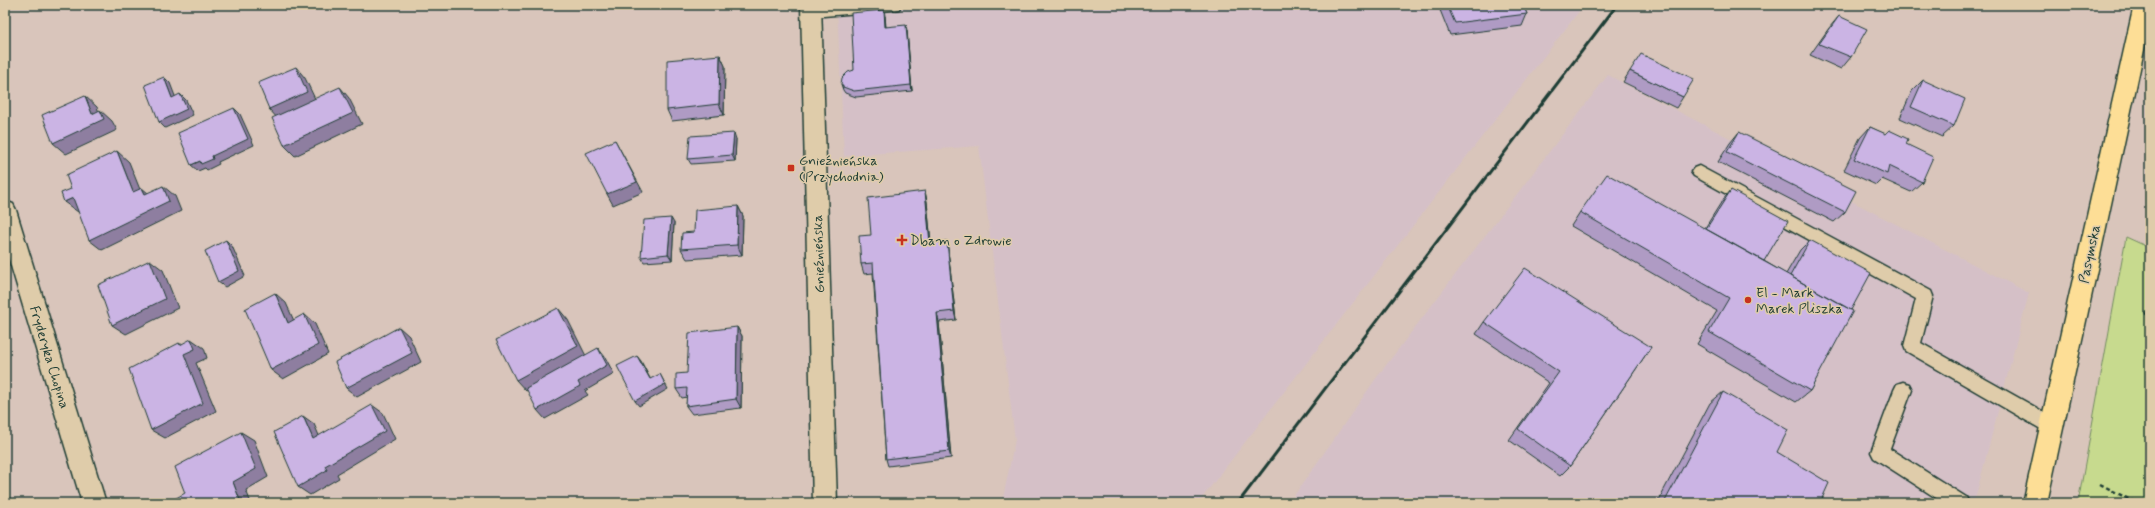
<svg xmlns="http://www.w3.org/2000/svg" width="2155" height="508" viewBox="0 0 2155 508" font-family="Mynerve,sans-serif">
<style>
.built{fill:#d5c0c7}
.green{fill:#c7da8e;stroke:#738c61}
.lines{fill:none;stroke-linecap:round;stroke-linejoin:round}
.service-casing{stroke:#1f3d34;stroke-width:3}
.minor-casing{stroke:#1f3d34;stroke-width:3}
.primary-casing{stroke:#1f3d34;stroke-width:3}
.path{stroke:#1f3d34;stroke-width:2.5;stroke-dasharray:4 3;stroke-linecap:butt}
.service{fill:#dfccaa;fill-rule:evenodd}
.minor{fill:#dfccaa;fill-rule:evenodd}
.primary{fill:#fdde96;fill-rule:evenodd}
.rail{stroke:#1f3d34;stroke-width:3}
.wall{fill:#af9bc4;stroke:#1f3d34}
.shaded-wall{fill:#8e7ea0;stroke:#1f3d34}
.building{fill:#cbb4e4;stroke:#1f3d34}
.poi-dot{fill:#c8321e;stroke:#dfccaa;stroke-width:1.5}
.labels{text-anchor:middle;stroke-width:3;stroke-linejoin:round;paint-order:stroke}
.poi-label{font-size:14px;fill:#1f3d34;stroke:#dfccaa;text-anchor:start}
.street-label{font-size:14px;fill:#1f3d34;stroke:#dfccaa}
</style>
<rect width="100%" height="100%" fill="#d9c5bb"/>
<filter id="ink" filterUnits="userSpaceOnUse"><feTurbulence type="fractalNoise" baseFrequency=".025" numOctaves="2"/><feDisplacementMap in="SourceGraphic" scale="8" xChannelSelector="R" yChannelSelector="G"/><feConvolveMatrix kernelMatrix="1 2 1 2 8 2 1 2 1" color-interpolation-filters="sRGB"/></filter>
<g filter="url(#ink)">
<path class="built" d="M837,5h747l-386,498h-196l13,-63 -36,-294 -135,10z
M1608,75l421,218 -55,210h-685l88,-126z"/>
<path class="green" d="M2126,237l24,11v255h-72z"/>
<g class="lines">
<g class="service-casing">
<path id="service" d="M832,5h69l-2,4 -5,1 -82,7 -5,-1 -2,-4 2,-4z
M1699,166l232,125 2,5 -12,47 137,77 3,6 -3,6 -6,2 -6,-2 -140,-81 -2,-5 12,-47 -222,-123 -3,-4 3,-4z
M1903,382l6,2 3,6 -22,59 76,48 3,6h-25l-70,-45 -3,-6 23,-62 3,-6z"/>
</g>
<g class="minor-casing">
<path id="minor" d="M801,5h20l16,498h-24z
M5,201l8,3 3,6 90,293h-24l-77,-257z"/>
</g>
<g class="primary-casing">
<path id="primary" d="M2134,5h16v17l-103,481h-24z"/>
</g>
<path class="path" d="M2145,313l5,3
M2100,484l36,19"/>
<use href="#service" class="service"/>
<use href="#minor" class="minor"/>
<use href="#primary" class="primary"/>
<path class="rail" d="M1238,503l379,-498"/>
</g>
<path class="wall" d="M1438,5h85l4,9 -5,12 -72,9z
M885,16l1,11 21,4 5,60 -56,6 -11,-4 -2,-3 -2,-6 13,-14z
M1839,16l12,41 -10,12 -31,-14 19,-27z
M720,55l5,11 -1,49 -52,6 -5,-11z
M1630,71l53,26 -7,11 -53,-26z
M1923,80l31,46 -12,11 -42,-19 12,-27z
M1870,127l15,7 4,-4 17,14 16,38 -11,10 -29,-13 -6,6 -32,-15 16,-32z
M1739,132l106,80 -11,10 -116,-60 12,-19z
M736,139l-1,22 -44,3 -3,-5z
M1731,190l33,71 22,13 14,-24 10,-10 41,70 -41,81 -14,11 -99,-58 20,-33 -146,-85 9,-14 125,16 17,-27z
M925,191l2,11 4,41 16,-2 1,10 8,69 -17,2 12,136 -63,8 -2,-7 -13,-186 -9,1 -3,-10 10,-29z
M738,206l5,10 -1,39 -55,4 -6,-10 13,-17z
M674,223l-2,37 -28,2 -3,-5z
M1484,322l167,25 -81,119 -10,10 -51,-36 40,-57 -73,-49z
M737,327l5,9 -1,72 -49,6 -6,-8 1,-9 -5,1 -6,-9 11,-16z
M1723,392l54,60 43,51h-163l53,-100z"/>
<path class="shaded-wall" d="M884,10l1,6 1,18 -1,-7z
M906,25l1,6 5,60 -1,-6z
M720,55l5,11 -1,49 -5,-11z
M296,67l9,11 12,25 -38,17 -10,-11z
M164,77l6,6 8,21 -6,-6z
M340,87l9,11 13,26 -67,32 -11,-11z
M180,94l6,6 7,15 -28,13 -6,-6z
M85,96l12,11 5,13 -2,-10 12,11 5,9 -51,24 -13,-11 39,-29z
M234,108l6,6 14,31 -36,17 1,2 -12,6 -2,-2 -7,3 -7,-6 21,-9z
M734,133l2,6 -1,22 -3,-6z
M615,140l28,52 -30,13 -6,-11z
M117,151l12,11 16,40 -12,-10z
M163,186l12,10 6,15 -79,39 -13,-10z
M142,188l12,10 -9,-4z
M925,191l2,11 5,51 -2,-10z
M73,198l13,10 -8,4 -14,-10z
M738,206l5,10 -1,39 -5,-10z
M671,218l3,5 -2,37 -4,-6z
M226,240l6,6 13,30 -20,11 -7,-5z
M947,241l1,10 8,69 -2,-9z
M150,260l13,10 15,38 -52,26 -14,-9z
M275,293l11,10 13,29 -11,-9z
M558,308l10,12 19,38 -61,33 -10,-11z
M937,313l2,9 12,136 -2,-7z
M304,314l11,10 13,30 -45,25 -12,-9z
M399,327l10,9 12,26 -64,35 -11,-9z
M737,327l5,9 -1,72 -5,-9z
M191,339l13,9 3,10 -11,5 20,48 -51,27 -14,-8 29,-85 -1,-2 11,8z
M598,348l7,9 9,17 -29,17 3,4 -43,24 -8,-9 41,-28z
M637,356l4,5 12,23 -3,-5z
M660,374l8,15 -29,17 -4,-5z
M372,405l11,8 12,26 -58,35 2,4 -29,17 -12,-8 27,-21z
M303,416l11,8 10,23 -11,-8z
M241,432l13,8 14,37 -22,13 5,13h-10l-8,-21z"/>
<path class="building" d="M1447,5h76l4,9 -72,9z
M884,10l1,17 21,-2 5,60 -57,6 -11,-4 -2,-3 1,-6 6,-6 6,-2 -3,-57z
M1839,16l28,13 -16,28 -32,-13z
M1641,54l53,25 -11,18 -53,-26z
M720,55l-1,49 -52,6v-50z
M296,67l11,25 -38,17 -11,-26z
M164,77l8,21 8,-4 7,15 -28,13 -14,-37z
M1923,80l42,19 -11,27 -43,-19z
M340,87l13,26 -69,32 -12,-27z
M85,96l7,18 8,-4 4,9 -51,24 -11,-28z
M234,108l14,31 -36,17 1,3 -12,5 -1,-3 -9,4 -13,-32z
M1870,127l16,7 3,-4 19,9 -2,5 27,13 -11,25 -33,-16 -2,8 -33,-15z
M1739,132l117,59 -11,21 -118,-60z
M734,133l-2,22 -44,4 2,-23z
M615,140l22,42 -30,12 -21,-41z
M117,151l16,41 9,-4 3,6 18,-8 6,15 -80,39 -16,-42 -9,4 -3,-9 10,-4 -5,-14z
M1607,174l246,137 -43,80 -101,-59 20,-34 -149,-86z
M1731,190l57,31 -24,40 -58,-32z
M925,191l5,52 17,-2 7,70 -17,2 12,138 -63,8 -13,-196 -12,1 -2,-28 12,-1 -3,-37z
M738,206l-1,39 -56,4 1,-16 12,-1 1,-22z
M671,218l-3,36 -27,3 3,-37z
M226,240l13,31 -21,11 -13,-31z
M1810,240l61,33 -20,37 -61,-34z
M150,260l15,39 -53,26 -14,-40z
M1525,268l126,79 -81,119 -52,-37 41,-57 -75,-50z
M275,293l13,30 16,-9 14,31 -47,25 -26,-61z
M558,308l20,38 -62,34 -20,-40z
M399,327l13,26 -66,35 -11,-26z
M737,327l-1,72 -50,7 1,-18 -11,1v-15l11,-1 2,-40z
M191,339l4,10 -11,5 19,49 -52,27 -22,-61 50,-26 1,2z
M598,348l9,17 -29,17 2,4 -43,24 -11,-22z
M637,356l13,23 10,-5 5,10 -30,17 -18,-35z
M1723,392l65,38 -11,22 52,31 -9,20h-156z
M372,405l13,26 -60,35 2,4 -29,17 -24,-55 29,-16 10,23z
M241,432l15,37 -23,13 8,21h-69l-1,-2 14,-8 -10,-26z"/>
</g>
<g class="poi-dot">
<rect x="787" y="164" width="8" height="8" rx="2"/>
<path d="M900 234h4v4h4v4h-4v4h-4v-4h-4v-4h4z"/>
<circle cx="1748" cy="300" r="4"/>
</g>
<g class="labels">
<g class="poi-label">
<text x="799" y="165">Gnieźnieńska<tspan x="799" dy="16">(Przychodnia)</tspan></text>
<text x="910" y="245">Dbam o Zdrowie</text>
<text x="1756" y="297">El - Mark<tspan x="1756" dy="16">Marek Pliszka</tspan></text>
</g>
<g class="street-label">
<text transform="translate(818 254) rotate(-92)" y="5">Gnieźnieńska</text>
<text transform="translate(2089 254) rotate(-78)" y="5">Pasymska</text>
<text transform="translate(50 357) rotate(73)" y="5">Fryderyka Chopina</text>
</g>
</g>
<rect width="2155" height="508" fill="none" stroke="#dfccaa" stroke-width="20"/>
<rect x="10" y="10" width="2135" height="488" fill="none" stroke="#1f3d34" stroke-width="1.5" filter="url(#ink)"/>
</svg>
